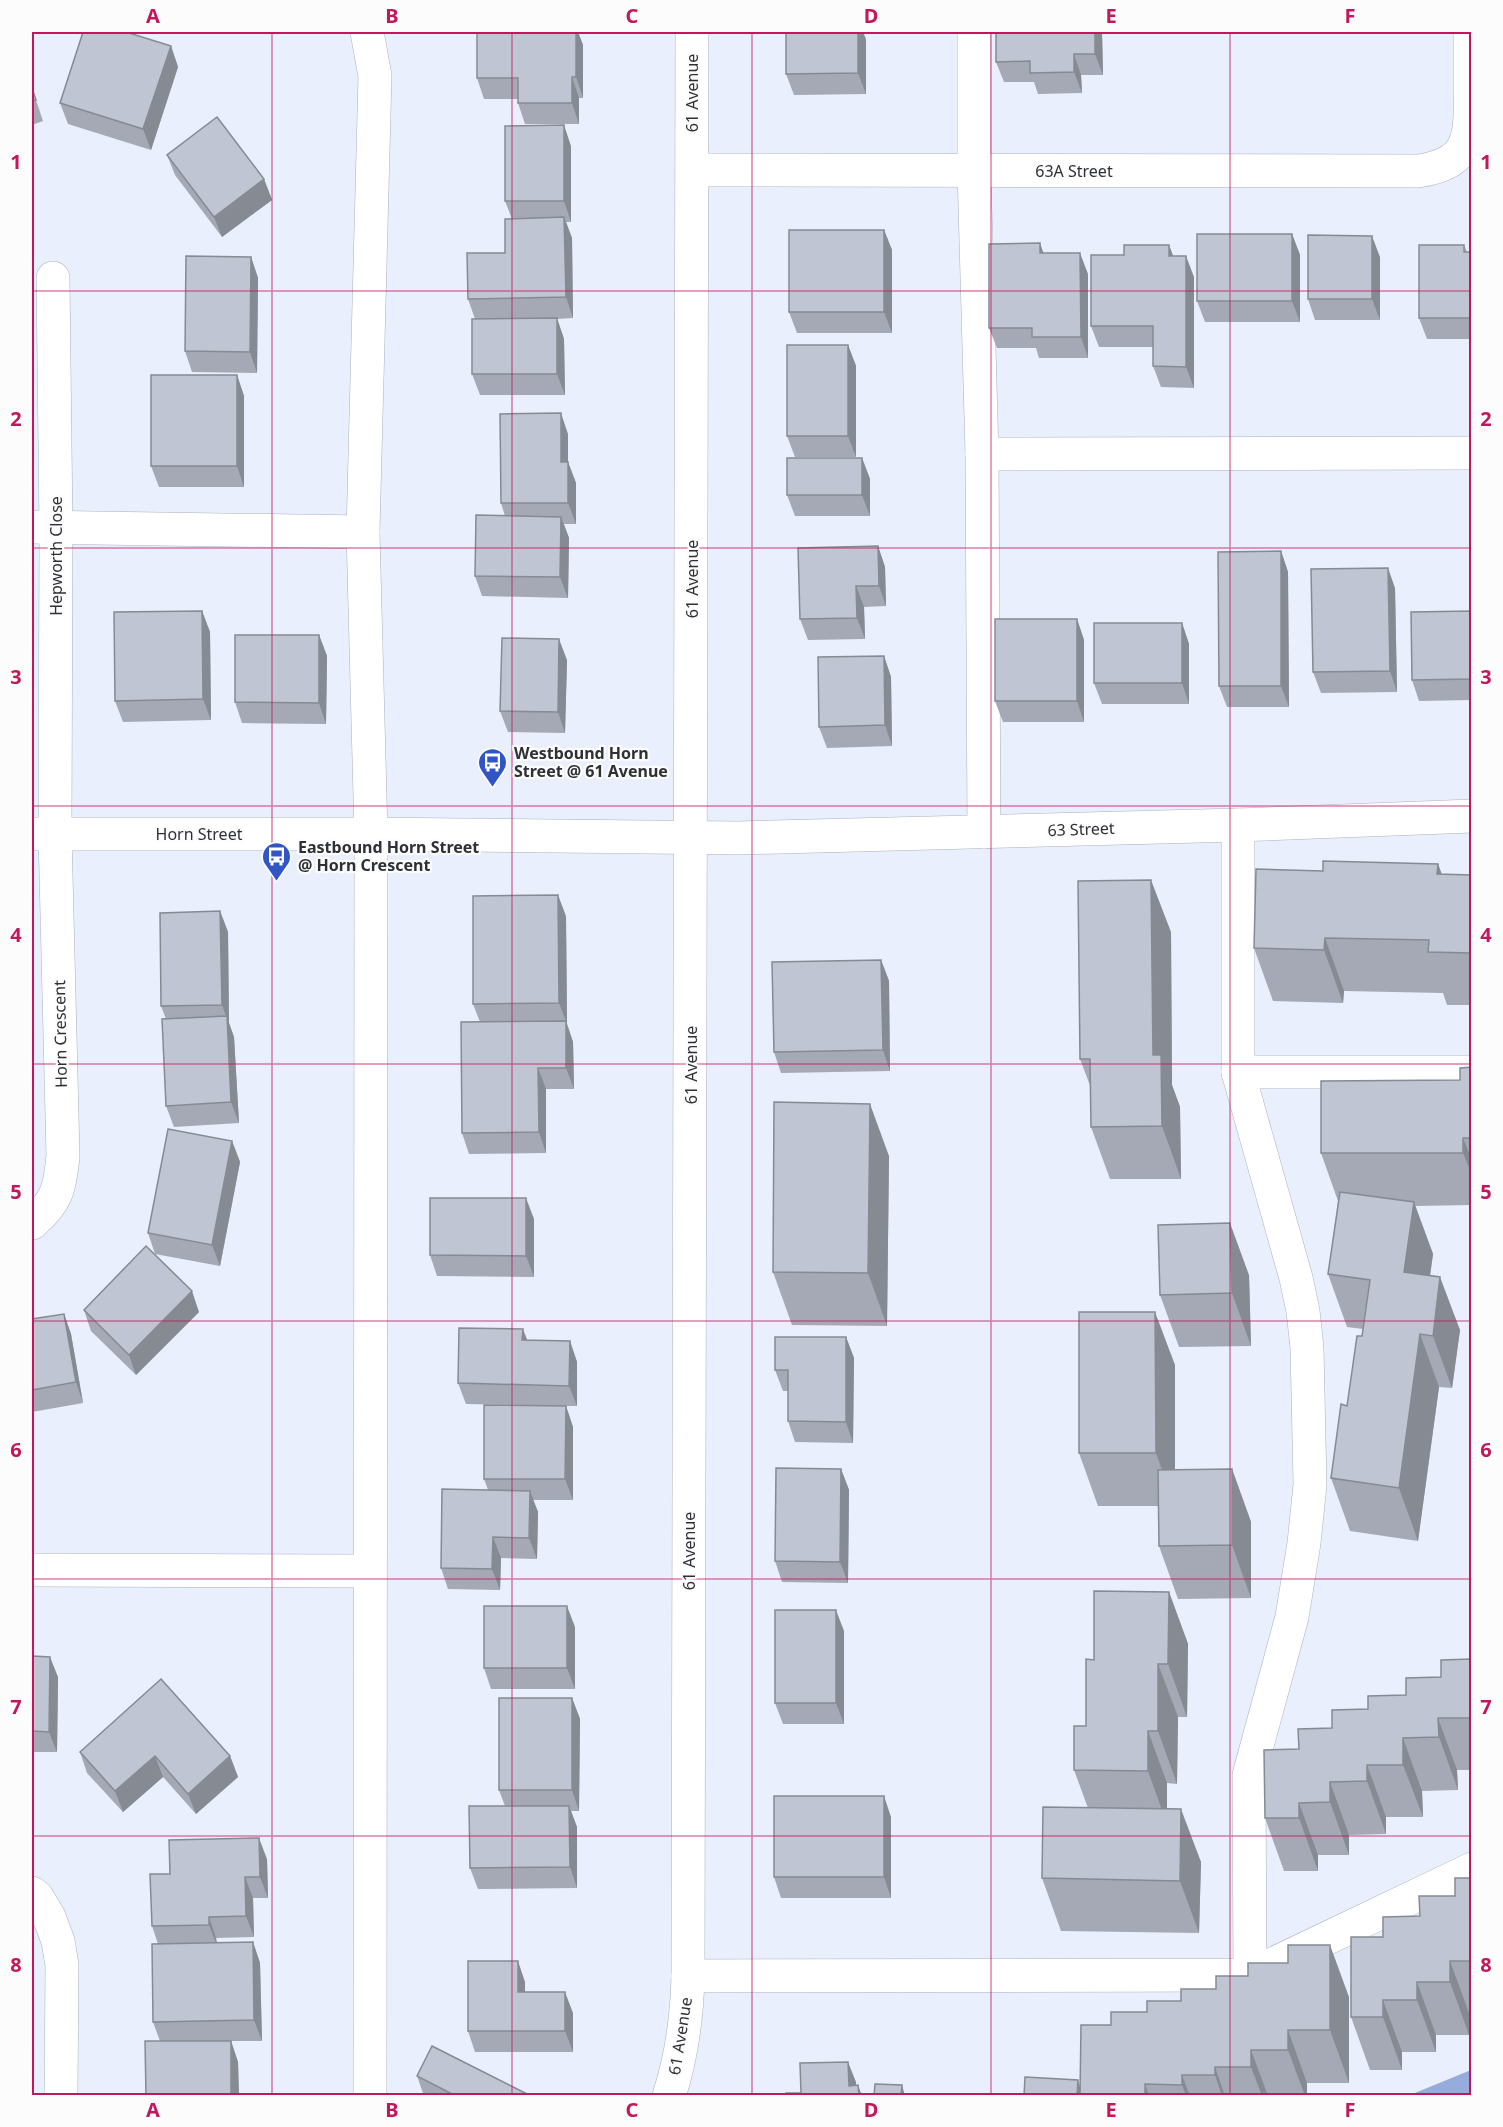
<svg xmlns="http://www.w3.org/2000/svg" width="1503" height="2127" font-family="'Noto Sans',sans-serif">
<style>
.forest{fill:#96acdd}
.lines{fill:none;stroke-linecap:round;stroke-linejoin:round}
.minor-casing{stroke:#aab0bc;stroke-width:34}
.minor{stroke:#fff;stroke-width:33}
.wall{fill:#a4a9b5}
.shaded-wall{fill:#868a93}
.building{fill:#bfc5d2;stroke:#868a93;stroke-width:1.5}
.grid{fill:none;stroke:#c2185b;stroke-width:1.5;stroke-opacity:0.55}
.labels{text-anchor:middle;stroke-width:4.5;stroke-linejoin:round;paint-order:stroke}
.street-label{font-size:16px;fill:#2e3035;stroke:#fcfcfc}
.poi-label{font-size:16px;font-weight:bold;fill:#2e3035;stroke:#fcfcfc;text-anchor:start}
.neatline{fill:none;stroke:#c2185b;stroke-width:2}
.grid-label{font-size:20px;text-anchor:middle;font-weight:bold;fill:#c2185b}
</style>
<rect width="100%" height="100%" fill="#e9effd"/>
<path class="forest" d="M1471 2070V2095H1410Z"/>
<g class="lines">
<defs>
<g id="minor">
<path d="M367 32 375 76 363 532 371 834 370 2096"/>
<path d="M974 32V170L982 454 984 832"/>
<path d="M693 170 1418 171C1470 164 1471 138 1470 92 1470 72 1470 52 1470 32"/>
<path d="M982 454 1472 453"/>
<path d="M32 527 363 532"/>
<path d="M1238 825V1072L1296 1278 1303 1311 1307 1348 1310 1485 1304 1543 1292 1617 1249 1775 1250 1975"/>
<path d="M32 834H371L738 838 1238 825 1472 816"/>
<path d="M1238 1072H1472"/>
<path d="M32 1223C57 1202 60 1188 63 1156L55 834 56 528 53 278"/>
<path d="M32 1570 370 1571"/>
<path d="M32 1893 37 1897 49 1917 58 1941 62 1965 61 2096"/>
<path d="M688 1976 1250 1975 1472 1869"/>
<path d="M669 2096C682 2056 687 2017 688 1976L692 32"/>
</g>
</defs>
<use href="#minor" class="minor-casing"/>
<use href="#minor" class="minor"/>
</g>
<g class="wall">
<path d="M477 32H578L583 45V98H579V124H525L518 103V99H484L477 78Z"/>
<path d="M1102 32 1103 75H1081L1082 93 1038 94 1034 82H1004L996 62Z"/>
<path d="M866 39V94L794 95 786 74Z"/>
<path d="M171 46 178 67 151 150 68 124 60 103Z"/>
<path d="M32 88 43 121 32 125Z"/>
<path d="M571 146V222H566L572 238 573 318 557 319 564 339 565 395H480L472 374 475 319 468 299 505 253 512 219 505 201Z"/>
<path d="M167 155 264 179 272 200 222 237 175 175Z"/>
<path d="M884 230 892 250V333H797L789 312Z"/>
<path d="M1292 234 1300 255V322H1205L1197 301Z"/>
<path d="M1040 243 1043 253 1088 274V358H1039L1036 348H997L989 328Z"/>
<path d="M1169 245 1173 256 1194 277V388L1161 387 1153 366V347H1099L1091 326 1124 255Z"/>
<path d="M1464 245 1467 252H1472V339H1427L1419 318Z"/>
<path d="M251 257 258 278 257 373 192 372 185 351Z"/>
<path d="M1380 257V320H1315L1308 299Z"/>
<path d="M848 345 856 366V457H795L787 436Z"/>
<path d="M237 375 244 396V487H159L151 466Z"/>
<path d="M568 434V462L576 483V524H564L569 538 568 598 482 596 475 576 505 516 501 503Z"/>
<path d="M862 458 870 479V516H795L787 495Z"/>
<path d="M878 546 885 567 886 606 864 607 865 639 808 640 800 619Z"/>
<path d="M1281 551 1288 572 1289 707H1227L1219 686Z"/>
<path d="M1395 588 1397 692 1321 693 1313 672Z"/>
<path d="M202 611 210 632 211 720 123 722 115 701Z"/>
<path d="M1472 611V700L1419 701 1412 680Z"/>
<path d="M1077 619 1084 640V722H1003L995 701Z"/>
<path d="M1182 623 1189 644V704H1102L1094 683Z"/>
<path d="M319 635 327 656 326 724 242 723 235 702Z"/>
<path d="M884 656 891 677 892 746 827 748 819 727Z"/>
<path d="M567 660 565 733 508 732 500 711Z"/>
<path d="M1438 864 1442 875H1472V1005H1447L1443 993 1344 991 1343 1003 1273 1001 1254 948 1323 871Z"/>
<path d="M220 911 228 932 229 1023 234 1037 239 1123 174 1127 166 1106V1019L161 1006Z"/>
<path d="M566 916 567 1024 573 1042 574 1089H546V1153L469 1154 462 1133 480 1022 473 1004Z"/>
<path d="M1171 932 1172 1085 1180 1107 1181 1179H1110L1091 1127V1088L1080 1059Z"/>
<path d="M881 960 889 981 890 1071 781 1073 774 1052Z"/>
<path d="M1472 1067V1205L1415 1206 1433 1254 1430 1276 1460 1330 1452 1388 1439 1387 1418 1541 1350 1531 1331 1478 1363 1329 1347 1327 1328 1274 1338 1201 1321 1153 1460 1080Z"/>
<path d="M232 1141 240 1162 220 1266 155 1254 148 1233Z"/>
<path d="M889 1156 887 1326 792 1325 773 1272Z"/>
<path d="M534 1219V1277L437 1276 430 1255Z"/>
<path d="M1249 1275 1251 1346 1179 1347 1160 1295Z"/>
<path d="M84 1310 199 1312 136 1375 91 1331Z"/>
<path d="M64 1314 71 1334 83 1403 32 1412V1319Z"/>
<path d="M846 1337 854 1358 853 1443 795 1442 788 1421V1391H783L775 1370Z"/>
<path d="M527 1340 570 1341 577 1362V1406H566L573 1427V1500H533L538 1512 537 1559 501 1558 500 1590 448 1589 441 1568 488 1490 484 1479 520 1405 466 1404 458 1383Z"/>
<path d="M1175 1365V1470L1232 1469 1251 1522V1598L1178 1599 1159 1546V1506H1098L1079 1453Z"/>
<path d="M841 1469 849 1490 848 1583 782 1582 775 1561Z"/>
<path d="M1169 1592 1188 1644 1187 1717H1178L1177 1784 1167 1783V1809L1201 1862 1199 1933 1061 1931 1042 1878 1088 1808 1074 1770 1086 1726 1094 1660Z"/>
<path d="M575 1627V1689H491L484 1668Z"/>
<path d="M844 1631V1724H783L775 1703Z"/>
<path d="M32 1656 58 1677 57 1752H32Z"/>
<path d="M1472 1659V1770H1457L1458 1790 1422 1791 1423 1817H1386V1834L1349 1835V1855H1318V1871H1284L1265 1818 1299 1749 1332 1728 1368 1709 1406 1695 1441 1677Z"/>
<path d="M572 1698 580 1719 579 1811H571L577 1827V1888L478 1889 470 1868 505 1806 499 1790Z"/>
<path d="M80 1752 230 1756 238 1777 196 1814 163 1777 123 1812 87 1773Z"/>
<path d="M891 1817V1898H781L774 1877Z"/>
<path d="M267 1859 268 1898H253L254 1937 216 1938 217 1943 253 1942 260 1963 262 2041H231L238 2062 239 2096H146L160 2041 153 2022 158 1944 152 1926 170 1874Z"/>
<path d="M1472 1878V2013H1469V2035H1436V2052H1402V2070H1370L1351 2017 1383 1937 1455 1896Z"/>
<path d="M525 1982V1992L573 2013V2052H475L468 2031Z"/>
<path d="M1349 1997V2083H1307V2096H1024L1078 2080 1080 2088 1111 2025 1181 2001Z"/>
<path d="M417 2076 531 2096H424Z"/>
</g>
<g class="shaded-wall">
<path d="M576 32H578L583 45V98L576 77Z"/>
<path d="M858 32H863L866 39V94L858 73Z"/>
<path d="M1095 32H1102L1103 75 1095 54Z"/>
<path d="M171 46 178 67 151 150 143 129Z"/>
<path d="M1074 54 1081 75 1082 93 1074 72Z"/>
<path d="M572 77 579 98V124L572 103Z"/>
<path d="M564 125 571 146V222L564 201Z"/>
<path d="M264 179 272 200 222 237 214 217Z"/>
<path d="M564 217 572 238 573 318 566 297Z"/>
<path d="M884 230 892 250V333L884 312Z"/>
<path d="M1292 234 1300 255V322L1292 301Z"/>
<path d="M1372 236 1380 257V320L1372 299Z"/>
<path d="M1040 243 1047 264 1040 253Z"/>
<path d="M1169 245 1177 266 1169 256Z"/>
<path d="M1080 253 1088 274V358L1081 337Z"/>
<path d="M1186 256 1194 277V388L1186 367Z"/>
<path d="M251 257 258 278 257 373 250 352Z"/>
<path d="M557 318 564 339 565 395 557 374Z"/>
<path d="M848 345 856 366V457L848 436Z"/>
<path d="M237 375 244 396V487L237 466Z"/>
<path d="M561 413 568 434V462L576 483V524L568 503 561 462Z"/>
<path d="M862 458 870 479V516L862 495Z"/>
<path d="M561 517 569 538 568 598 560 577Z"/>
<path d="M878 546 885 567 886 606 879 586Z"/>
<path d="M1281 551 1288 572 1289 707 1281 686Z"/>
<path d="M1388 568 1395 588 1397 692 1390 671Z"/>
<path d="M856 586 864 607 865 639 857 618Z"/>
<path d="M202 611 210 632 211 720 203 699Z"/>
<path d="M1077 619 1084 640V722L1077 701Z"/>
<path d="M1182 623 1189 644V704L1182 683Z"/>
<path d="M319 635 327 656 326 724 319 703Z"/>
<path d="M559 639 567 660 565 733 558 712Z"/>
<path d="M884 656 891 677 892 746 885 725Z"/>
<path d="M1438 864 1457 916 1437 874Z"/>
<path d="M1151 880 1171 932 1172 1085 1180 1107 1181 1179 1162 1126 1153 1055Z"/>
<path d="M558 895 566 916 567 1024 573 1042 574 1089 566 1068V1021L559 1003Z"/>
<path d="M220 911 228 932 229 1023 234 1037 239 1123 231 1102 227 1019 222 1005Z"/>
<path d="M1325 938 1344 991 1343 1003 1324 950Z"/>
<path d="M881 960 889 981 890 1071 883 1050Z"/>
<path d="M538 1068 546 1089V1153L539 1132Z"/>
<path d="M870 1104 889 1156 887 1326 868 1273Z"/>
<path d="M1463 1138 1472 1160V1175L1463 1153Z"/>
<path d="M232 1141 240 1162 220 1266 212 1245Z"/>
<path d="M526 1198 534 1219V1277L526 1256Z"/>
<path d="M1414 1202 1433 1254 1423 1325 1404 1272Z"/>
<path d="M1230 1223 1249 1275 1251 1346 1232 1293Z"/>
<path d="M1440 1277 1460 1330 1452 1388 1433 1336Z"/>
<path d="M192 1291 199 1312 136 1375 129 1355Z"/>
<path d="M1155 1312 1175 1365V1506L1156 1453Z"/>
<path d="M64 1314 71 1334 83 1403 76 1382Z"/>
<path d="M523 1329 531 1350 522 1340Z"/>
<path d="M1420 1334 1439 1387 1418 1541 1399 1488Z"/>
<path d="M846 1337 854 1358 853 1443 846 1422Z"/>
<path d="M570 1341 577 1362V1406L569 1386Z"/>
<path d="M566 1406 573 1427V1500L565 1479Z"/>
<path d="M841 1469 849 1490 848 1583 840 1562Z"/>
<path d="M1232 1469 1251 1522V1598L1232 1545Z"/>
<path d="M530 1491 538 1512 537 1559 529 1538Z"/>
<path d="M493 1537 501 1558 500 1590 492 1569Z"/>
<path d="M1169 1592 1188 1644 1187 1717 1168 1664Z"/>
<path d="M567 1606 575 1627V1689L567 1668Z"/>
<path d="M836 1610 844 1631V1724L836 1703Z"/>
<path d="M50 1657 58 1677 57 1752 49 1732Z"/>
<path d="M1158 1664 1178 1717 1177 1784 1158 1731Z"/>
<path d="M572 1698 580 1719 579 1811 572 1790Z"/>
<path d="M1438 1718 1457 1770 1458 1790 1439 1737Z"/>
<path d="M1148 1731 1167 1783V1824L1148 1771Z"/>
<path d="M1403 1738 1422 1791 1423 1817 1403 1765Z"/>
<path d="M155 1756 163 1777 123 1812 115 1791Z"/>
<path d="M230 1756 238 1777 196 1814 188 1794Z"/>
<path d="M1367 1765 1386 1817V1834L1367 1781Z"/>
<path d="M1330 1782 1349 1835V1855L1330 1802Z"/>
<path d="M884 1796 891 1817V1898L884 1877Z"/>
<path d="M1299 1803 1318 1855V1871L1299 1818Z"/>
<path d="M569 1806 577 1827V1888L570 1867Z"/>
<path d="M1181 1809 1201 1862 1199 1933 1180 1881Z"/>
<path d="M259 1838 267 1859 268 1898 260 1877Z"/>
<path d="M245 1877 253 1898 254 1937 246 1916Z"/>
<path d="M209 1917 216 1938 217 1946 209 1925Z"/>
<path d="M253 1942 260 1963 262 2041 254 2020Z"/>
<path d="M1330 1945 1349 1997V2083L1330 2030Z"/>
<path d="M518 1961 525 1982V2013L518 1992Z"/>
<path d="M1450 1961 1469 2013V2035L1450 1982Z"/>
<path d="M1417 1982 1436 2035V2052L1417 2000Z"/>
<path d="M565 1992 573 2013V2052L565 2031Z"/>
<path d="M1383 2000 1402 2052V2070L1383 2017Z"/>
<path d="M1288 2030 1307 2083V2096H1305L1288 2050Z"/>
<path d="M231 2041 238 2062 239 2096H231Z"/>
<path d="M1251 2050 1268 2096H1262L1251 2067Z"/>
<path d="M848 2062 856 2082V2096L849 2086Z"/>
<path d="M1215 2067 1225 2096H1222L1215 2075Z"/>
<path d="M1182 2075 1190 2096H1186L1182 2085Z"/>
<path d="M1078 2080 1083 2096H1077Z"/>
<path d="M1145 2084 1149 2096H1145Z"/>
<path d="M858 2085 862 2096H859Z"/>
<path d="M902 2085 905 2096H901Z"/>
</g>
<g class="building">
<path d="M83 32H126L171 46 143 129 60 103Z"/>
<path d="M477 32H576V77H572V103H518V78H477Z"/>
<path d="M786 32H858V73L786 74Z"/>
<path d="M996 32H1095V54H1074V72L1030 73V61L996 62Z"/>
<path d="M32 88 36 100 32 101Z"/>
<path d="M217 117 264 179 214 217 167 155Z"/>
<path d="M564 125V201H505V126Z"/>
<path d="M564 217 566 297 468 299 467 253H505V219Z"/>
<rect x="789" y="230" width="95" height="82"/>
<rect x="1197" y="234" width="95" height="67"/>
<path d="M1308 235 1372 236V299H1308Z"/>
<path d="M1040 243V253H1080L1081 337H1032V328H989V244Z"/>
<path d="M1124 245H1169V256H1186V367L1153 366V326H1091V255H1124Z"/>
<path d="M1419 245H1464V252H1472V318H1419Z"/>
<path d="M186 256 251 257 250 352 185 351Z"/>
<path d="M557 318V374H472V319Z"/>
<rect x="787" y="345" width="61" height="91"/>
<rect x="151" y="375" width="86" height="91"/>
<path d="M561 413V462H568V503H501L500 414Z"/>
<rect x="787" y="458" width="75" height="37"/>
<path d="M476 515 561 517 560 577 475 576Z"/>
<path d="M878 546 879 586H856L857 618 800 619 798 548Z"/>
<path d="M1281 551V686H1219L1218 552Z"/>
<path d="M1388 568 1390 671 1313 672 1311 569Z"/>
<path d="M202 611 203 699 115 701 114 612Z"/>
<path d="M1472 611V679L1412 680 1411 612Z"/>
<rect x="995" y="619" width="82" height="82"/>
<rect x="1094" y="623" width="88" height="60"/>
<path d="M235 635H319V703L235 702Z"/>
<path d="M502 638 559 639 558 712 500 711Z"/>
<path d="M884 656 885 725 819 727 818 657Z"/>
<path d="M1323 861 1438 864 1437 874 1472 875V953L1428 952 1429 940 1325 938 1324 950 1254 948 1256 869 1323 871Z"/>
<path d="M1151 880 1153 1055H1161L1162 1126 1091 1127 1090 1059H1080L1078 881Z"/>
<path d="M558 895 559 1003 473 1004V896Z"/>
<path d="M220 911 222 1005 161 1006 160 913Z"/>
<path d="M881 960 883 1050 774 1052 772 962Z"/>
<path d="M227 1016 231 1102 166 1106 162 1019Z"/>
<path d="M566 1021V1068H538L539 1132 462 1133 461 1022Z"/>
<path d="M1472 1067V1138H1463V1153H1321V1081L1460 1080V1068Z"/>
<path d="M774 1102 870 1104 868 1273 773 1272Z"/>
<path d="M168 1129 232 1141 212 1245 148 1233Z"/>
<path d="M1340 1192 1414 1202 1404 1272 1440 1277 1433 1336 1420 1334 1399 1488 1331 1478 1341 1404 1347 1406 1357 1336H1362L1370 1280 1328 1274Z"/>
<path d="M430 1198H526V1256L430 1255Z"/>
<path d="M1230 1223 1232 1293 1160 1295 1158 1225Z"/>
<path d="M146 1246 192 1291 129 1355 84 1310Z"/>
<path d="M1079 1312H1155L1156 1453H1079Z"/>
<path d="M64 1314 76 1382 32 1390V1319Z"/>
<path d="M459 1328 523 1329 522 1340 570 1341 569 1386 458 1383Z"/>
<path d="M775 1337H846V1422L788 1421V1370H775Z"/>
<path d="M484 1405 566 1406 565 1479H484Z"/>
<path d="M776 1468 841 1469 840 1562 775 1561Z"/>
<path d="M1232 1469V1545L1159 1546 1158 1470Z"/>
<path d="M442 1489 530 1491 529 1538 493 1537 492 1569 441 1568Z"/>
<path d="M1094 1591 1169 1592 1168 1664H1158V1731H1148V1771L1074 1770V1726H1086V1659L1094 1660Z"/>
<rect x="484" y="1606" width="83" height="62"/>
<rect x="775" y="1610" width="61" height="93"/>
<path d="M32 1656 50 1657 49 1732 32 1731Z"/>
<path d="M1472 1659V1718H1438L1439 1737 1403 1738V1765H1367V1781L1330 1782V1802L1299 1803V1818H1265L1264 1750 1299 1749 1298 1729 1332 1728V1710L1368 1709V1696L1406 1695V1678L1441 1677V1660Z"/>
<path d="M161 1679 230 1756 188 1794 155 1756 115 1791 80 1752Z"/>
<rect x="499" y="1698" width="73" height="92"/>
<rect x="774" y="1796" width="110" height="81"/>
<path d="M469 1806H569L570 1867 470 1868Z"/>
<path d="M1043 1807 1181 1809 1180 1881 1042 1878Z"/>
<path d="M259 1838 260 1877H245L246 1916 209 1917V1925L152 1926 150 1874H170L169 1840Z"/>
<path d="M1455 1878H1472V1961H1450V1982H1417V2000H1383V2017H1351V1937H1383V1917L1420 1916 1419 1896H1455Z"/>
<path d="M253 1942 254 2020 153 2022 152 1944Z"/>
<path d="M1288 1945H1330V2030H1288V2050H1251V2067H1215V2075H1182V2085L1145 2084V2095L1110 2094V2096H1080L1081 2025H1111V2012H1147V2001H1181V1989H1216V1976H1248V1963H1288Z"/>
<path d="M468 1961H518V1992H565V2031H468Z"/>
<path d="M145 2041H231V2096H146Z"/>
<path d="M432 2046 531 2096H453L454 2095 417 2076Z"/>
<path d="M848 2062 849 2086 858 2085 859 2096H786V2093H801L800 2063Z"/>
<path d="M1025 2077 1078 2080 1077 2096H1024Z"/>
<path d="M875 2084 902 2085 901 2096H874Z"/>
</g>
<path class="grid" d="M272 32V2096M512 32V2096M752 32V2096M991 32V2096M1230 32V2096M32 291H1472M32 548H1472M32 806H1472M32 1064H1472M32 1321H1472M32 1579H1472M32 1836H1472"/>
<defs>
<symbol id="bus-pin" viewBox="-11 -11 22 30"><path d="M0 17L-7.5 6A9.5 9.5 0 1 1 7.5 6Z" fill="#3155c5" stroke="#fcfcfc"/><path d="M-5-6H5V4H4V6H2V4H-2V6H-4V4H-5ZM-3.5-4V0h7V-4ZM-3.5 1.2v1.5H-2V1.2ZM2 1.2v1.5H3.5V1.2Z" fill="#fff"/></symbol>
</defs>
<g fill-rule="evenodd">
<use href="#bus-pin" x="476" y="746" width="33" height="45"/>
<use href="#bus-pin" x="260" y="840" width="33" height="45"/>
</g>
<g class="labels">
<g class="street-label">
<text transform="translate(692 93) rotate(-90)" y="6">61 Avenue</text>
<text x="1074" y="177">63A Street</text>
<text transform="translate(56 556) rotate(-90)" y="6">Hepworth Close</text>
<text transform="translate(692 579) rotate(-90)" y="6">61 Avenue</text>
<text transform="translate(1081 829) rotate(-2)" y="6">63 Street</text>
<text x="199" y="840">Horn Street</text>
<text transform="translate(60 1034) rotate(-91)" y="6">Horn Crescent</text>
<text transform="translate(691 1065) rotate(-90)" y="6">61 Avenue</text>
<text transform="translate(689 1551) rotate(-90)" y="6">61 Avenue</text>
<text transform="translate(680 2036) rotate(-81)" y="6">61 Avenue</text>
</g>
<g class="poi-label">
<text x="514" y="759">Westbound Horn<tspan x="514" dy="18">Street @ 61 Avenue</tspan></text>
<text x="298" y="853">Eastbound Horn Street<tspan x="298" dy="18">@ Horn Crescent</tspan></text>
</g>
</g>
<rect width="1503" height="2127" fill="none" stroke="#fcfcfc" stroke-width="66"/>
<rect x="33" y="33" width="1437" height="2061" class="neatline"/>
<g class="grid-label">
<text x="153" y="23">A</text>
<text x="392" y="23">B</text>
<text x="632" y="23">C</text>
<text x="871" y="23">D</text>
<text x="1111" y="23">E</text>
<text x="1350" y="23">F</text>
<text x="16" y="169">1</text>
<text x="1486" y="169">1</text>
<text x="16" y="426">2</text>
<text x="1486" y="426">2</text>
<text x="16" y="684">3</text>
<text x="1486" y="684">3</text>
<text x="16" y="942">4</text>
<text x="1486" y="942">4</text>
<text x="16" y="1199">5</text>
<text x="1486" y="1199">5</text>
<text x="16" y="1457">6</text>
<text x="1486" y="1457">6</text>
<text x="16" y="1714">7</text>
<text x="1486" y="1714">7</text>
<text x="16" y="1972">8</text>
<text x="1486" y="1972">8</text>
<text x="153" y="2117">A</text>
<text x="392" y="2117">B</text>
<text x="632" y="2117">C</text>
<text x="871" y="2117">D</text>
<text x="1111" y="2117">E</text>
<text x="1350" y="2117">F</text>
</g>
</svg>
